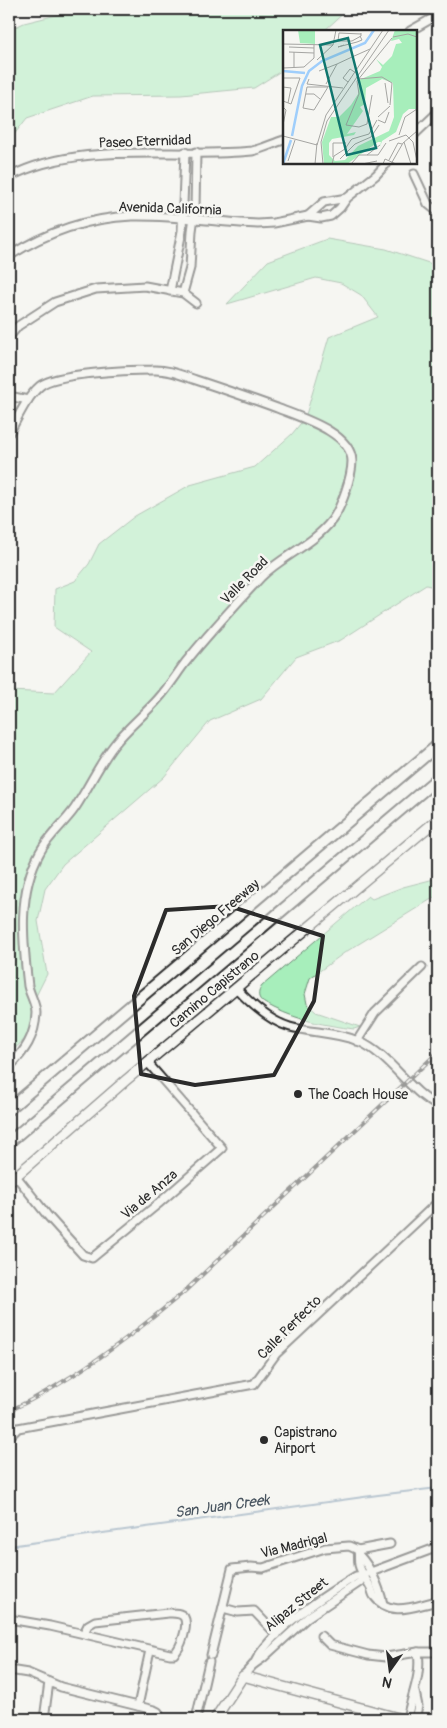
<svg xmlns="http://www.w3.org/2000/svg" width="447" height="1728" font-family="Pangolin,sans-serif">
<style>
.green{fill:#a7eebb;stroke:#698c73}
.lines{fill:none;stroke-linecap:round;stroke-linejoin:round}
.stream{stroke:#718da8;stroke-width:2}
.minor-casing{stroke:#2b2b2b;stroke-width:11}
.major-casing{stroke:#2b2b2b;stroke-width:12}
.highway-casing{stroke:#2b2b2b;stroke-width:14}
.minor{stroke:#f6f6f2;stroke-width:7}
.major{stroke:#f6f6f2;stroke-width:9}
.highway{stroke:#f6f6f2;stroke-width:10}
.rail-casing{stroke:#2b2b2b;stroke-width:4}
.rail{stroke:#f6f6f2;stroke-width:2;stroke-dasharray:5.5;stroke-linecap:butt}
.marked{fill:none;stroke:#2b2b2b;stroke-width:4;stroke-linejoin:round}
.poi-dot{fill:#2b2b2b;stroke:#f6f6f2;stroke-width:2}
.labels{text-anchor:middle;stroke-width:5;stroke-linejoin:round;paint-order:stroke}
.street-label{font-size:14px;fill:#2b2b2b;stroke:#f6f6f2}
.poi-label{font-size:14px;fill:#2b2b2b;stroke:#f6f6f2;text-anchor:start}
.water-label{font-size:15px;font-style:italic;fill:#48545f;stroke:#f6f6f2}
.inset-river{fill:none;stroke:#9fcefb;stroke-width:2.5}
.inset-road{fill:none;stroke:#a5a5a2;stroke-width:1}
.view{fill:#0f766e;fill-opacity:0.15;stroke:#0f766e;stroke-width:2.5}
.inset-edge{fill:none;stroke:#2b2b2b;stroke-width:2.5}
</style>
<rect width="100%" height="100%" fill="#f6f6f2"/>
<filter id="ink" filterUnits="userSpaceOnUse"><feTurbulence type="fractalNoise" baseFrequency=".02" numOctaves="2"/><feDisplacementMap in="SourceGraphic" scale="10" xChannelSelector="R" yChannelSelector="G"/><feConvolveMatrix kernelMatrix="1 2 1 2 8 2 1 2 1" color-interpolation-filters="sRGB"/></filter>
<g filter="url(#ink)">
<g class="green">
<path d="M81 9H348L324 31H284V69L254 88 181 95 93 96 27 118 9 141V30L24 23Z"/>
<path d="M327 239 386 249 438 266V588L426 585 341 640 296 657 261 699 210 721 164 777 63 864 45 889 38 921 47 974 35 998 28 1036 9 1054V691L54 693 91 652 54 627 55 589 75 581 89 564 99 544 135 516 190 485 255 467 292 434 305 418 329 337 378 317 361 295 341 283 316 278 227 304 268 261Z"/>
<path d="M438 878V895L344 953 310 978 305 994 307 1004 316 1012 360 1027 354 1029C325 1025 300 1021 274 1008 269 1005 261 1003 259 997 258 992 260 989 262 986L368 896 372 899 403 887Z"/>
</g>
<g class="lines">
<path class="stream" d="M9 1546 378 1495 438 1488"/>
<defs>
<g id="minor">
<path d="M410 31 438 15"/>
<path d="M416 133 438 112"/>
<path d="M414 174 428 204 438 212"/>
<path d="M9 177C80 140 174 159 252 151 262 149 274 143 284 140"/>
<path d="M347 198 324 202 308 216 321 218 331 216 340 208 347 198 376 175 388 162"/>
<path d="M9 256C45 233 88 218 132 216 173 215 216 222 258 224L274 223 308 216"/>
<path d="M170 291 182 231 185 152"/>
<path d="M183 293 190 268 192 231 195 210 196 152"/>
<path d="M9 337 18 326 55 302 96 289 145 286 183 293 196 303"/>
<path d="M9 396 28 400"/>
<path d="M9 433C18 418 26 398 40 386 55 373 130 370 152 370 168 369 181 375 196 380 223 389 250 398 277 408 299 417 351 432 352 461 352 477 341 508 332 520 313 545 282 556 261 577 235 605 209 633 185 663 176 675 168 688 158 699 144 715 127 728 114 745 99 764 89 787 75 808 65 823 49 835 40 852 17 893 23 942 28 986 30 995 36 1004 36 1013 35 1037 25 1051 9 1067"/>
<path d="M237 989C251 1004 269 1021 290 1027 312 1033 336 1032 358 1041 391 1055 407 1090 438 1106"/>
<path d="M357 1041 375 1013 422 967"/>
<path d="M16 1176 47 1215 83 1255 92 1258 158 1204 222 1148 148 1063"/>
<path d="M12 1434 18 1428 254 1384 276 1354 438 1202"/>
<path d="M358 1550C359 1555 358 1560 359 1565 361 1573 366 1579 370 1586 372 1589 372 1593 374 1596 391 1619 416 1605 438 1601"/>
<path d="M359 1555C371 1568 379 1587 383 1604"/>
<path d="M223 1608 238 1612 254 1611 277 1635"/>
<path d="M9 1619 50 1626 170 1654H174C181 1648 189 1625 184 1617 180 1612 173 1613 168 1613L95 1621 88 1625 84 1633"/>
<path d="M321 1636 330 1645 368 1655 386 1657 418 1652H438"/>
<path d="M211 1655 232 1569 251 1567 263 1568 325 1548 349 1546 358 1550 390 1544"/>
<path d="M254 1664C270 1630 324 1596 356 1576L363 1575 438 1547"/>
<path d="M9 1670 28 1673 61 1687 154 1710 158 1712 161 1719"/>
<path d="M243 1676 253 1665 263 1658 308 1617 360 1582 363 1575"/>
<path d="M415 1692 418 1706 415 1719"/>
<path d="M138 1706 150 1650"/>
<path d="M44 1719 49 1682"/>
<path d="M196 1719 209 1662"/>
<path d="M407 1719C411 1696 422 1676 418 1652"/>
</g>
<g id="major">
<path d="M9 1182 125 1081 438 819"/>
<path d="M215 1719 243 1676 402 1719"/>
</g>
<g id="highway">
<path d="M9 1109 438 745"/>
<path d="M9 1142 438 778"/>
</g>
</defs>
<use href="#minor" class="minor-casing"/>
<use href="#major" class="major-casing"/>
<use href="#highway" class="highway-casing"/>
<use href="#minor" class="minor"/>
<use href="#major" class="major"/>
<use href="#highway" class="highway"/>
<defs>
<path id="rail" d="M9 1411C73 1381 130 1337 184 1292L438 1052"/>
</defs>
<use href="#rail" class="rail-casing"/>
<use href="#rail" class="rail"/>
</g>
</g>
<path d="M0 0H447V1728H0ZM229 906 323 936 314 1001 274 1075 195 1085 141 1074 134 996 166 910Z" fill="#f6f6f2" fill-opacity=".55" fill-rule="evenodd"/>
<path class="marked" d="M229 906 323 936 314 1001 274 1075 195 1085 141 1074 134 996 166 910Z"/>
<g class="poi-dot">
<circle cx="298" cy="1094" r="5"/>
<circle cx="264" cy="1440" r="5"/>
</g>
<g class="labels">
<g class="street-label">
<text transform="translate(145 141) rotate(-2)" y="5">Paseo Eternidad</text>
<text transform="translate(170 208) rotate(2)" y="5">Avenida California</text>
<text transform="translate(244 580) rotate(-45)" y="5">Valle Road</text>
<text transform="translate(215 917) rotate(-40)" y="5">San Diego Freeway</text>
<text transform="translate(214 989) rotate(-40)" y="5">Camino Capistrano</text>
<text transform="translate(149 1194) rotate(-40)" y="5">Via de Anza</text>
<text transform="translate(289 1327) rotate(-45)" y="5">Calle Perfecto</text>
<text transform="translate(294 1545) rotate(-14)" y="5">Via Madrigal</text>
<text transform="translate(296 1604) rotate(-39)" y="5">Alipaz Street</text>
</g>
<g class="poi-label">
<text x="308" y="1099">The Coach House</text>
<text x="274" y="1437">Capistrano<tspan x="274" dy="16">Airport</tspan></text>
</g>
<g class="water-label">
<text transform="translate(222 1506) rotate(-8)" y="5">San Juan Creek</text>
</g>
</g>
<g transform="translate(283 30)">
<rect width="134" height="134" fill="#f6f6f2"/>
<path d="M15 0H32V14L17 13ZM112 0H134V79H126L120 84 113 102 99 111 97 117 98 112H95L64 134H41L39 112 48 87H56L68 75 75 64 76 50 97 41 99 37 93 29 100 35 109 26 113 14 119 13 116 9 108 11ZM99 49 110 53 111 87 106 101 75 116 62 130 52 131 46 125V113L49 109 71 105 73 102 64 104 80 81 77 77 82 74 83 58Z" fill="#a7eebb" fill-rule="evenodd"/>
<path class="inset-river" d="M0 41 22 43M9 106 19 56 26 41 39 31 82 13 91 0M0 134 8 110"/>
<path class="inset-road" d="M78 4 56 3 55 11H69L78 6V3M110 7 125 4 134 7M0 14 50 15 53 0M61 15 55 17 74 12 79 10 77 6M6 17 31 18M6 22 31 23M11 22V38M69 27 87 19M34 30 50 15M0 38 21 37 31 28V14M36 41 54 34M0 48H17L8 74 0 71M26 49 24 54 60 58M75 49 99 47 109 53 107 75M65 52 60 48 67 39 73 43M102 53 105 73M43 54 54 34 69 27M0 57 8 58 5 73M24 57H45L31 80 20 78ZM23 64H31L37 69M89 65 84 94 76 97 63 95 76 64 74 51 109 8M0 77 3 80 0 95M95 87 107 76M95 90 102 93 106 82M116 105 122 87 134 79M0 106 34 115M69 109 86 104 94 90M106 111 123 105 130 112 134 131M121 112 128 134M34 115 43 85 100 0M84 125 97 115M50 127V113H63M57 129 72 114 88 107 96 95M106 130 115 113 119 114M5 131 12 110M32 134 34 113M40 134 38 112 44 91 106 0M49 134 51 126 62 119 68 110 69 109 67 111M68 134 76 125H95L103 113M79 134 94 131M100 134 102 129 113 134M108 134 120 113 134 101"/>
<path class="view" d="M65 8 93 118 64 125 37 15Z"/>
<rect width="134" height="134" class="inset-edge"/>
</g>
<rect width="447" height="1728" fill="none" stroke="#f6f6f2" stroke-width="30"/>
<rect x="15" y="15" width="417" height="1698" fill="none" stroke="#2b2b2b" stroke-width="2" filter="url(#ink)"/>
<g transform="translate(390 1670) rotate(194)" stroke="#f6f6f2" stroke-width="4" paint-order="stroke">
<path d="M0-4L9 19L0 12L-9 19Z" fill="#2b2b2b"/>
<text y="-8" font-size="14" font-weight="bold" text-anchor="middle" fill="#2b2b2b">N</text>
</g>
</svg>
